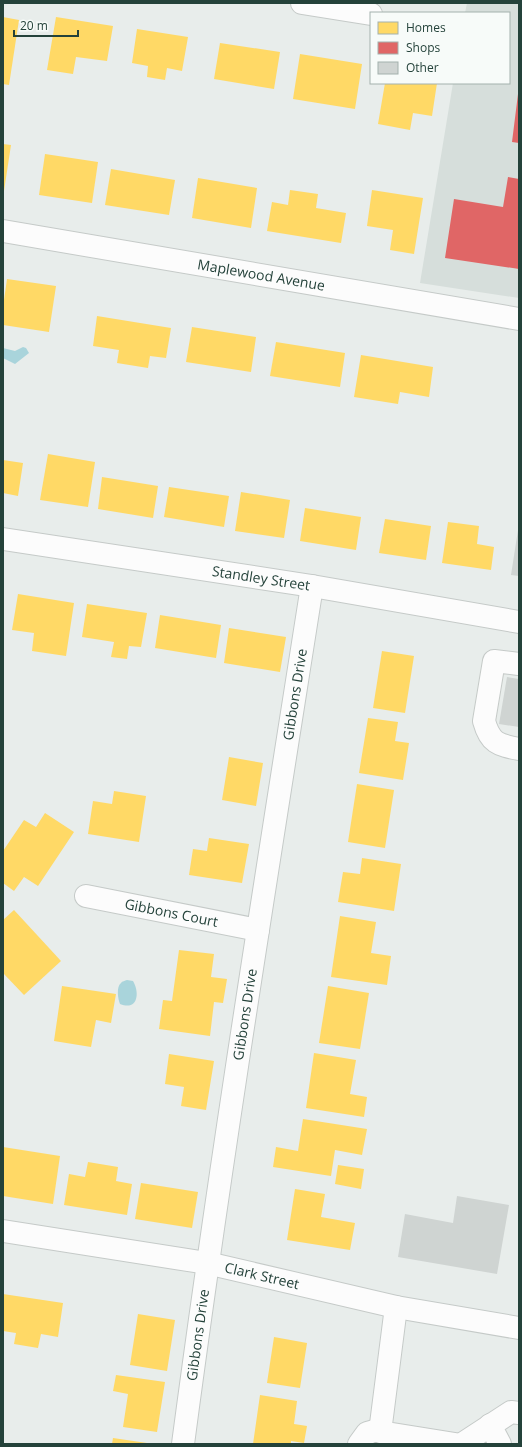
<svg xmlns="http://www.w3.org/2000/svg" width="522" height="1447" font-family="'Open Sans',sans-serif">
<style>
.built{fill:#d6dedb}
.water{fill:#a9d4db}
.homes{fill:#ffd966}
.shops{fill:#e06666}
.building{fill:#cfd4d2}
.lines{fill:none;stroke-linecap:round;stroke-linejoin:round}
.minor-casing{stroke:#c5cac8;stroke-width:24}
.minor{stroke:#fcfcfc;stroke-width:22}
.labels{text-anchor:middle;stroke-width:4;stroke-linejoin:round;paint-order:stroke}
.street-label{font-size:14px;fill:#24423a;stroke:#f7fbf9}
</style>
<rect width="100%" height="100%" fill="#e8edeb"/>
<path class="built" d="M467 3H519V298L420 283 453 83H509V13H465Z"/>
<g class="water">
<path d="M23 347 26 348 29 353 15 364 3 358V348L15 351Z"/>
<path d="M127 980 133 981C140 993 138 1011 120 1004 118 999 116 987 121 983 122 981 125 981 127 980Z"/>
</g>
<g class="homes">
<path d="M3 17 19 20 9 85 3 84Z"/>
<path d="M56 17 113 26 107 61 76 57 73 74 47 70Z"/>
<path d="M137 29 188 37 182 71 167 68 165 80 147 77 148 66 132 63Z"/>
<path d="M220 43 280 52 274 89 214 79Z"/>
<path d="M300 54 362 64 355 109 293 99Z"/>
<path d="M385 83H437L432 116 413 113 410 130 378 124Z"/>
<path d="M3 144 11 145 4 191H3Z"/>
<path d="M45 154 98 162 92 203 39 195Z"/>
<path d="M111 169 175 180 169 215 105 205Z"/>
<path d="M198 178 257 188 251 228 192 218Z"/>
<path d="M290 190 318 194 316 208 346 213 341 243 267 231 272 202 288 205Z"/>
<path d="M372 190 423 198 414 254 390 250 393 230 367 226Z"/>
<path d="M7 279 56 286 49 332 3 325V307Z"/>
<path d="M97 316 171 328 166 358 150 356 148 368 117 363 119 350 93 346Z"/>
<path d="M192 327 256 337 251 372 186 362Z"/>
<path d="M276 342 345 353 340 387 270 376Z"/>
<path d="M361 355 433 367 429 397 400 392 398 404 354 397Z"/>
<path d="M48 454 95 462 88 507 40 500Z"/>
<path d="M3 460 23 463 18 496 3 493Z"/>
<path d="M102 477 158 486 153 518 98 509Z"/>
<path d="M169 487 229 496 224 527 164 517Z"/>
<path d="M241 492 290 500 284 538 235 531Z"/>
<path d="M305 508 361 517 356 550 300 541Z"/>
<path d="M385 519 431 526 426 560 379 553Z"/>
<path d="M448 522 479 526 477 544 494 547 491 570 442 563Z"/>
<path d="M18 594 74 603 66 656 32 651 34 633 12 630Z"/>
<path d="M87 604 147 613 141 647 129 646 127 659 111 657 114 642 82 637Z"/>
<path d="M160 615 221 625 216 658 155 648Z"/>
<path d="M229 628 286 637 280 672 224 663Z"/>
<path d="M382 651 414 656 405 713 373 708Z"/>
<path d="M368 718 398 722 395 741 409 743 403 780 359 773Z"/>
<path d="M229 757 263 763 256 806 222 800Z"/>
<path d="M357 784 394 790 385 848 348 842Z"/>
<path d="M114 791 146 796 139 842 88 834 93 801 112 804Z"/>
<path d="M45 813 74 832 38 886 24 877 14 891 3 883V851L24 820 36 827Z"/>
<path d="M209 838 249 844 242 883 189 875 193 849 207 851Z"/>
<path d="M362 858 401 864 394 911 338 902 343 872 360 874Z"/>
<path d="M14 910 61 961 24 995 3 973V920Z"/>
<path d="M340 916 376 922 371 953 391 956 387 985 331 977Z"/>
<path d="M179 950 214 954 211 977 227 979 223 1003 214 1002 210 1036 159 1029 163 1000 172 1001Z"/>
<path d="M62 986 116 994 111 1023 96 1020 91 1047 54 1041Z"/>
<path d="M328 986 369 993 360 1049 319 1043Z"/>
<path d="M314 1053 356 1060 350 1094 367 1097 364 1117 306 1108Z"/>
<path d="M169 1054 214 1061 206 1110 181 1106 184 1087 165 1084Z"/>
<path d="M303 1119 367 1129 362 1155 335 1150 331 1176 273 1167 276 1147 298 1151Z"/>
<path d="M3 1147 60 1156 53 1204 3 1196Z"/>
<path d="M88 1162 118 1167 116 1181 132 1184 127 1215 64 1205 69 1174 85 1177Z"/>
<path d="M338 1165 364 1169 361 1189 335 1184Z"/>
<path d="M141 1183 198 1192 192 1228 135 1219Z"/>
<path d="M295 1189 325 1194 321 1217 355 1223 350 1250 287 1240Z"/>
<path d="M3 1294 63 1303 58 1337 41 1334 38 1348 14 1344 16 1333 3 1331Z"/>
<path d="M138 1314 175 1320 167 1371 130 1365Z"/>
<path d="M274 1337 307 1343 300 1388 267 1383Z"/>
<path d="M116 1375 165 1382 157 1432 123 1427 128 1394 113 1391Z"/>
<path d="M260 1395 297 1401 294 1424 307 1426 304 1443 291 1441V1444H253Z"/>
<path d="M113 1438 147 1443V1444H112Z"/>
</g>
<g class="shops">
<path d="M518 94H519V143L512 142Z"/>
<path d="M508 177 519 179V269L445 258 454 199 503 207Z"/>
</g>
<g class="building">
<path d="M518 530H519V576L511 575Z"/>
<path d="M507 677 519 679V727L499 724Z"/>
<path d="M457 1196 509 1205 497 1274 398 1257 405 1214 453 1223Z"/>
</g>
<g class="lines">
<defs>
<g id="minor">
<path d="M302 3 371 14"/>
<path id="s1" d="M3 231 519 319"/>
<path id="s2" d="M3 539 312 586 519 622"/>
<path d="M519 664 494 661 484 721C490 743 498 745 519 749"/>
<path id="s3" d="M86 896 258 930"/>
<path id="s4" d="M3 1231 207 1263 396 1307 519 1328"/>
<path d="M396 1307 380 1432 455 1444"/>
<path d="M490 1425 500 1444"/>
<path id="s5" d="M183 1444C221 1157 267 872 312 586"/>
<path d="M359 1444 367 1433 381 1429"/>
<path d="M462 1444 511 1412 519 1413"/>
</g>
</defs>
<use href="#minor" class="minor-casing"/>
<use href="#minor" class="minor"/>
</g>
<g class="labels">
<g class="street-label">
<text dy="5" stroke="none"><textPath href="#s1" startOffset="262">Maplewood Avenue</textPath></text>
<text dy="5" stroke="none"><textPath href="#s2" startOffset="261">Standley Street</textPath></text>
<text dy="5" stroke="none"><textPath href="#s5" startOffset="758">Gibbons Drive</textPath></text>
<text dy="5" stroke="none"><textPath href="#s3" startOffset="87">Gibbons Court</textPath></text>
<text dy="5" stroke="none"><textPath href="#s5" startOffset="434">Gibbons Drive</textPath></text>
<text dy="5" stroke="none"><textPath href="#s4" startOffset="263">Clark Street</textPath></text>
<text dy="5" stroke="none"><textPath href="#s5" startOffset="110">Gibbons Drive</textPath></text>
</g>
</g>
<rect width="522" height="1447" fill="none" stroke="#24423a" stroke-width="8"/>
<rect x="370" y="12" width="140" height="72" fill="#f7fbf9" stroke="#a3b1ad"/>
<rect x="378" y="22" width="20" height="12" fill="#ffd966" stroke="#a3b1ad"/>
<text x="406" y="32" font-size="12" fill="#24423a">Homes</text>
<rect x="378" y="42" width="20" height="12" fill="#e06666" stroke="#a3b1ad"/>
<text x="406" y="52" font-size="12" fill="#24423a">Shops</text>
<rect x="378" y="62" width="20" height="12" fill="#cfd4d2" stroke="#a3b1ad"/>
<text x="406" y="72" font-size="12" fill="#24423a">Other</text>
<path d="M14 30v6h64v-6" fill="none" stroke="#24423a" stroke-width="2"/>
<text x="20" y="30" font-size="12" fill="#24423a" stroke="#f7fbf9" stroke-width="3" paint-order="stroke">20 m</text>
</svg>
